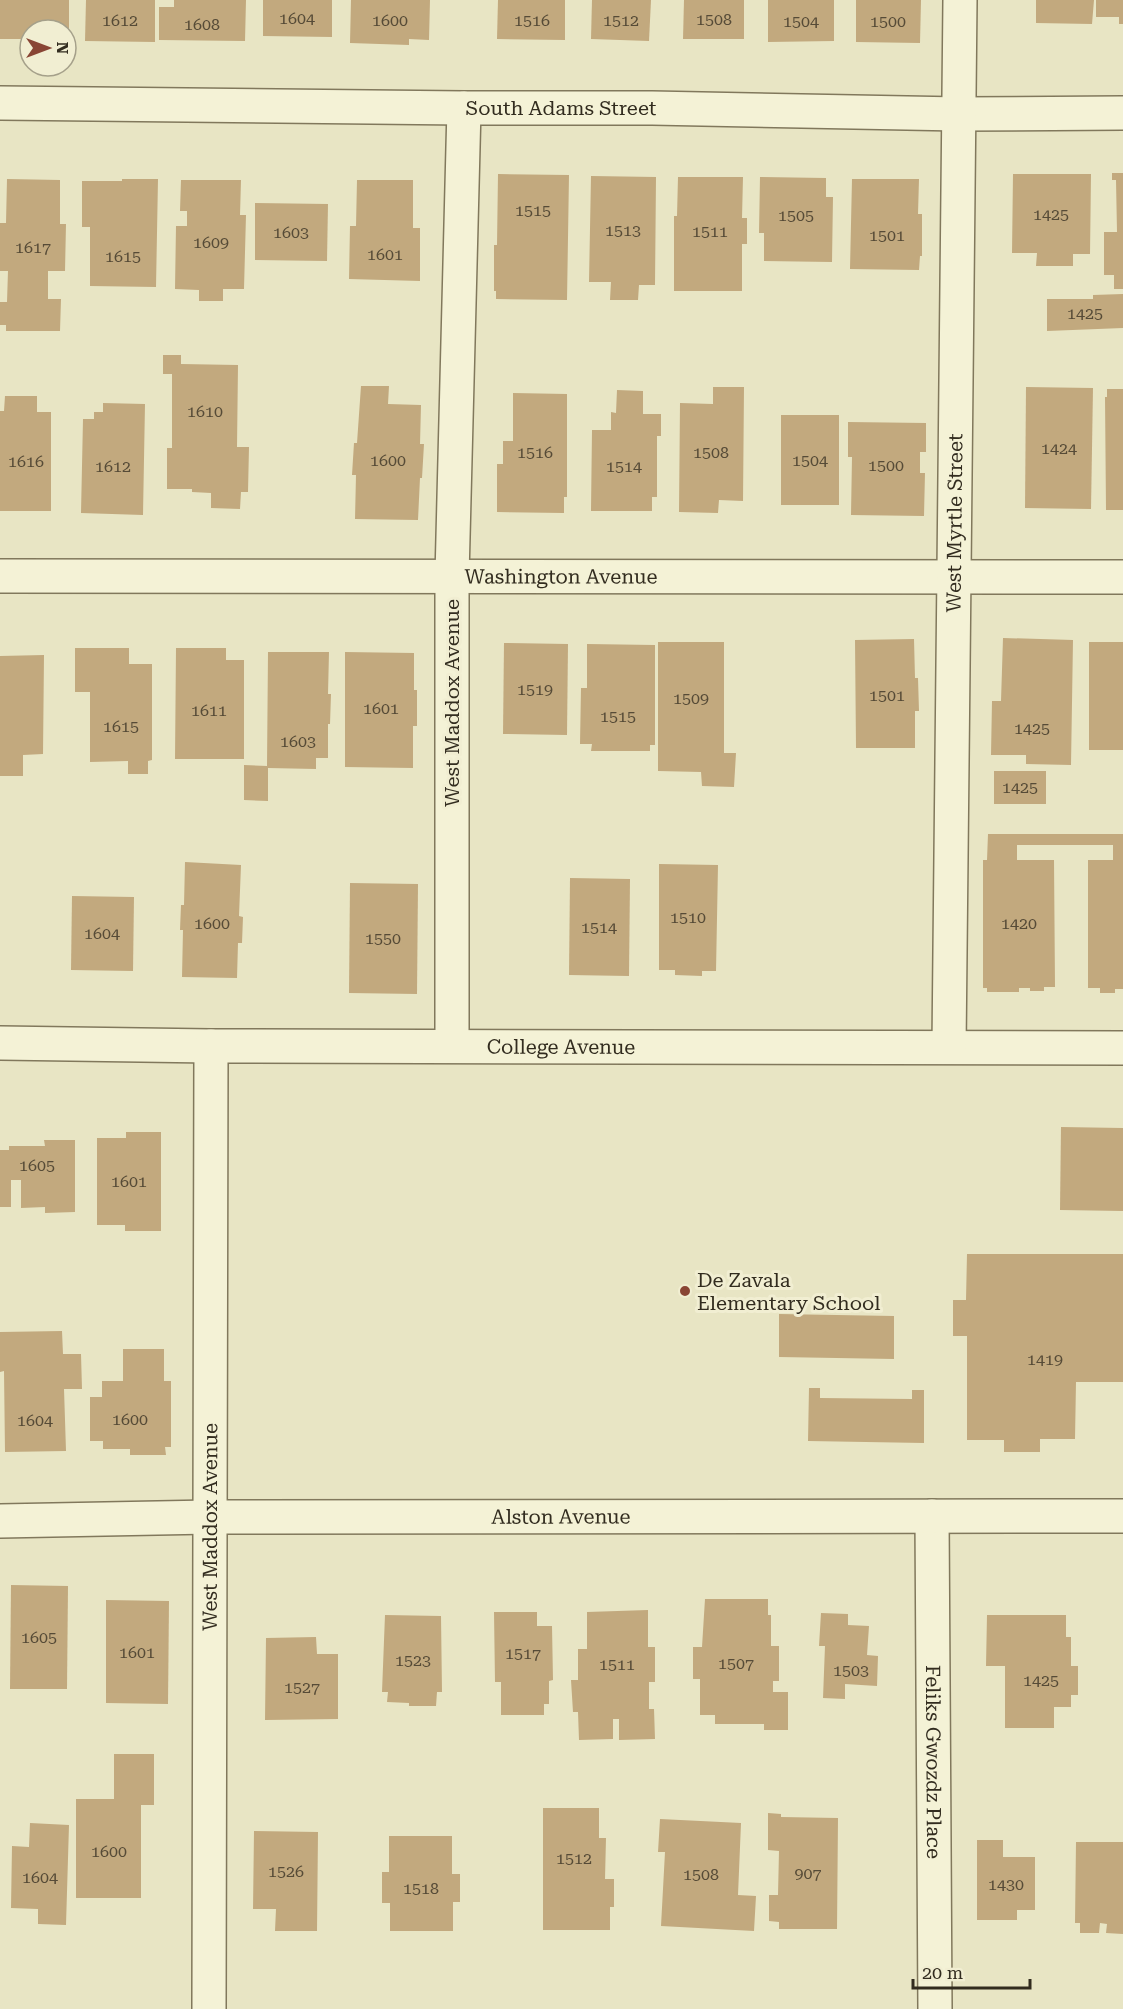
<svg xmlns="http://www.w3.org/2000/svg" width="1123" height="2009" font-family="'Roboto Serif',serif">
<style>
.building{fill:#c2a97e}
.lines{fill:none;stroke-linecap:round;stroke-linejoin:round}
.minor-casing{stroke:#81785c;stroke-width:36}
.minor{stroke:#f4f2d6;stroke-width:33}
.poi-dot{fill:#894534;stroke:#f1eed2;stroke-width:2}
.labels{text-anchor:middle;stroke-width:6;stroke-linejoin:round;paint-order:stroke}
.number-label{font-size:16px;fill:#564b37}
.street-label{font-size:20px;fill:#322c1f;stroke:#f1eed2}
.poi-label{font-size:20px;fill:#322c1f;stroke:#f1eed2;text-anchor:start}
</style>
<rect width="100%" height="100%" fill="#e8e5c4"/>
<g class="building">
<path d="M0 0H69V40H66V30H30V39H0Z"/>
<path d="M86 0H155V42L85 41Z"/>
<path d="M174 0H246L245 41 159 40V7H174Z"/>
<path d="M263 0H332V37L263 36Z"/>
<path d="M351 0H430L429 40 409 39V45L350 43Z"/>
<path d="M498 0H565V40L497 39Z"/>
<path d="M592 0H651L649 41 591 39Z"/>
<path d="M684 0H744V39H683Z"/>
<path d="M768 0H834V41L768 42Z"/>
<path d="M856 0H921L920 43 856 42Z"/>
<path d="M1036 0H1094L1092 24 1036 23Z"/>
<path d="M1096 0H1123V24H1119V17H1096Z"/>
<path d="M1112 173H1123V289H1114V275H1104V232H1117L1116 180H1112Z"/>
<path d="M498 174 569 175 567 300 496 299V291H494V245H497Z"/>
<path d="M1013 174H1091L1090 254H1073V266H1036L1037 253H1012Z"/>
<path d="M591 176 656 177 655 285H639L638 300H610L611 282H589Z"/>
<path d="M678 177H743L742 218H747V244H742V291H674V216H677Z"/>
<path d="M760 177 826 178V197H833L832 262 764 261V233H759Z"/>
<path d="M7 179 60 180V224H66L65 271H48V299H61L60 331H6V325H0V302H7L8 271H0V223H6Z"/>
<path d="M122 179H158L156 287 90 286V227H82V181H122Z"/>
<path d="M852 179H919L918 214H922V256H920L919 270 850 269Z"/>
<path d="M181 180H241L240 215H246L244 289H223V301H199V290L175 289 176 226H187V211H180Z"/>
<path d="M357 180H413V228H420V281L349 279 350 226H356Z"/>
<path d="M255 203 328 204 327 261 255 260Z"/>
<path d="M1123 294V328L1047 331V299H1093V295Z"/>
<path d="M163 355H181V364L238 365 237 447H249L248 492H241L240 509 211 508V493L192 492V489H167V448H172V374H163Z"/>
<path d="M361 386H389L388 404 421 405 420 444H424L422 478H420L418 520 355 519 356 475H352L354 443H357Z"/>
<path d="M713 387H744L743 501 719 500 718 513 679 512 680 403 713 404Z"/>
<path d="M1026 387 1093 388 1091 509 1025 508Z"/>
<path d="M1107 389H1123V510H1106L1105 397H1107Z"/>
<path d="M617 390 643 391V414H661V436H657V497H652V511H591L592 430H611V412L616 413Z"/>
<path d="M513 393 567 394V497H564V513L497 512V464H503V441H513Z"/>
<path d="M5 396H37V412H51V511H0V411H4Z"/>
<path d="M103 403 145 404 143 515 81 513 83 419H94V412H103Z"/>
<rect x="781" y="415" width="58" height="90"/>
<path d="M848 422 926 423V452H920V473H925L924 516 851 515 852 457H848Z"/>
<path d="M1003 638 1073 640 1071 765 1026 764V755H991L992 701H1001Z"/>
<path d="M914 639 915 678H918L919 711H915V748H856L855 640Z"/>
<path d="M658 642H724V753H736L734 787 702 786 701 772 658 771Z"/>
<rect x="1089" y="642" width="34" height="108"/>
<path d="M504 643 568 644 567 735 503 734Z"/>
<path d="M587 644 655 645V745H650V751H591L592 744H580L581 688H587Z"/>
<path d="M75 648H129V664H152V760L148 761V774H128V761L90 762V692H75Z"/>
<path d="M176 648H226V660H244V759H175Z"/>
<path d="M268 652H329L328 694H331L330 724H328V758H316V769L268 768V801L244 800V765L267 766Z"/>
<path d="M345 652 414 653V690H417V726H413V768L345 767Z"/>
<path d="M44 655 43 754 23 755V776H0V656Z"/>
<rect x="994" y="771" width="52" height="33"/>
<path d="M988 834H1123V989H1115V993H1100V988H1088V860H1113V845H1017V860H1054L1055 987H1044V991H1030V988H1019V992H987V988H983V860H987Z"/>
<path d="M185 862 241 865 239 916 243 917 242 943H238L237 978 182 977 183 930H180L181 905H184Z"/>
<path d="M659 864 718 865 716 971H702V976L675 975V970H659Z"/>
<path d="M570 878 630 879 629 976 569 975Z"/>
<path d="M350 883 418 884 417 994 349 993Z"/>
<path d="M72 896 134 897 133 971 71 970Z"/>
<path d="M1061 1127 1123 1128V1211L1060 1210Z"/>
<path d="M126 1132H161V1231H125V1225H97V1138H126Z"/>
<path d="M44 1140H75V1212L45 1213V1207L21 1208V1180H11V1207H0V1150H9V1146H45Z"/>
<path d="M967 1254H1123V1382H1076L1075 1439H1040V1452H1004V1440H967V1336H953V1300H966Z"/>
<path d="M779 1314 894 1316V1359L779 1357Z"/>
<path d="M62 1331 63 1354H81L82 1389H64L66 1451 5 1452 4 1371 0 1372V1332Z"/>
<path d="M123 1349H164V1381H171V1447H165L166 1455H130V1449H103V1441H90V1397H102V1381H123Z"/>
<path d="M809 1388H820V1398L912 1399V1390H924V1443L808 1441Z"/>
<path d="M11 1585 68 1586 67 1689H10Z"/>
<path d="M705 1599H768V1615H771V1646H779V1681H773V1692H788V1730H764V1724H715V1715H700V1679H693V1647H702Z"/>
<path d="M106 1600 169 1601 168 1704 106 1703Z"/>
<path d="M648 1610V1647H655V1682H649V1709H654L655 1739 619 1740V1719H613V1739L579 1740 578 1712H573L571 1680H578V1649H587V1612Z"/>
<path d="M494 1612H537V1626H552L553 1680 549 1681V1704H544V1715H501V1682H495Z"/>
<path d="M821 1613 848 1614V1625L869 1626 867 1655 878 1656 877 1686 845 1684V1699L823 1698 825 1646H819Z"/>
<path d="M385 1615 441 1616 442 1692H437L436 1706H409V1703L387 1702 388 1692H382Z"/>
<path d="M987 1615H1066V1637H1071V1666H1078V1695H1071V1707H1054V1728H1005V1666H986Z"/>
<path d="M316 1637 317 1654H338V1719L265 1720 266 1638Z"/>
<path d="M114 1754H154V1805H141V1898H76V1799H114Z"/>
<path d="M543 1808H599V1838H606L605 1879H614V1907H610V1930H543Z"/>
<path d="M768 1813 781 1814V1817L838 1818 837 1929H779V1922L769 1921V1895H778L779 1851 768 1850Z"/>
<path d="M660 1819 741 1823 738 1895 756 1896 754 1931 661 1926 665 1852H658Z"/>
<path d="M30 1823 69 1825 66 1925 38 1924V1909L11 1908 12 1846 29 1847Z"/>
<path d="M254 1831 318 1832 317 1931H275L276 1909H253Z"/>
<path d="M389 1836H452V1874H460V1902H453V1931H390V1903H382V1872H389Z"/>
<path d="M977 1840H1003V1857H1035V1910H1017V1920H977Z"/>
<path d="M1076 1842H1123V1934L1106 1933 1107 1924 1100 1923 1099 1933H1080V1923H1075Z"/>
</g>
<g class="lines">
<defs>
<g id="minor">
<path id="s1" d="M0 103 464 108H652L959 114 1123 113"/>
<path id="s2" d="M0 576 1123 577"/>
<path id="s3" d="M0 1043 211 1046 1123 1048"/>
<path d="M452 1046V576L464 108"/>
<path id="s4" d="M949 1047 960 0"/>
<path id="s5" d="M932 1516 935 2009"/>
<path id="s6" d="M0 1521 210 1517 1123 1516"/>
<path id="s7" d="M209 2009 211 1046"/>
</g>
</defs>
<use href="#minor" class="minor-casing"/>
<use href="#minor" class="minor"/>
</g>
<circle class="poi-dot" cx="685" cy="1291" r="6"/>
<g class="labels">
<g class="number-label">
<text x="297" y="24">1604</text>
<text x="714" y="25">1508</text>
<text x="120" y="26">1612</text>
<text x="390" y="26">1600</text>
<text x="532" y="26">1516</text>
<text x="621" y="26">1512</text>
<text x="801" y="27">1504</text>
<text x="888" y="27">1500</text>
<text x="202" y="30">1608</text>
<text x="533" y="216">1515</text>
<text x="1051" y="220">1425</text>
<text x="796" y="221">1505</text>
<text x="623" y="236">1513</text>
<text x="710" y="237">1511</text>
<text x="291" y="238">1603</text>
<text x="887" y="241">1501</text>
<text x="211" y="248">1609</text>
<text x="33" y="253">1617</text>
<text x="385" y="260">1601</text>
<text x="123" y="262">1615</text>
<text x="1085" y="319">1425</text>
<text x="205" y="417">1610</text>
<text x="1059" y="454">1424</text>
<text x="535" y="458">1516</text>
<text x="711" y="458">1508</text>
<text x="388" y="466">1600</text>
<text x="810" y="466">1504</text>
<text x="26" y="467">1616</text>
<text x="886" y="471">1500</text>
<text x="113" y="472">1612</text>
<text x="624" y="472">1514</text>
<text x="535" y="695">1519</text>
<text x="887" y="701">1501</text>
<text x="691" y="704">1509</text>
<text x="381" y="714">1601</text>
<text x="209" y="716">1611</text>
<text x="618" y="722">1515</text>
<text x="121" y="732">1615</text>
<text x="1032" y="734">1425</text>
<text x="298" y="747">1603</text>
<text x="1020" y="793">1425</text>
<text x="688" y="923">1510</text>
<text x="212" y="929">1600</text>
<text x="1019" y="929">1420</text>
<text x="599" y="933">1514</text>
<text x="102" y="939">1604</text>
<text x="383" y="944">1550</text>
<text x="37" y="1171">1605</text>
<text x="129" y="1187">1601</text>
<text x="1045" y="1365">1419</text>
<text x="130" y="1425">1600</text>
<text x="35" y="1426">1604</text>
<text x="39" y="1643">1605</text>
<text x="137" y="1658">1601</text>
<text x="523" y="1659">1517</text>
<text x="413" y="1666">1523</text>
<text x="736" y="1669">1507</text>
<text x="617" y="1670">1511</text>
<text x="851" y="1676">1503</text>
<text x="1041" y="1686">1425</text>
<text x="302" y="1693">1527</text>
<text x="109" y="1857">1600</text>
<text x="574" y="1864">1512</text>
<text x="286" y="1877">1526</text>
<text x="808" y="1879">907</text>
<text x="701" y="1880">1508</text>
<text x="40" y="1883">1604</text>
<text x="1006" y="1890">1430</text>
<text x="421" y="1894">1518</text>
</g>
<g class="street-label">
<text dy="7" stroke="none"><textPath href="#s1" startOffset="561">South Adams Street</textPath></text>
<text dy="7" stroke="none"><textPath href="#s4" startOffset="524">West Myrtle Street</textPath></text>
<text dy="7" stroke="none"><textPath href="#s2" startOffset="561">Washington Avenue</textPath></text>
<text transform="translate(452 703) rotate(-90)" y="7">West Maddox Avenue</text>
<text dy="7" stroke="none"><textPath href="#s3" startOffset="561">College Avenue</textPath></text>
<text dy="7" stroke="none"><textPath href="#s6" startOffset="561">Alston Avenue</textPath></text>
<text dy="7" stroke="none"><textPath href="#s7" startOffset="482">West Maddox Avenue</textPath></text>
<text dy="7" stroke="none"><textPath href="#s5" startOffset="246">Feliks Gwozdz Place</textPath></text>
</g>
<g class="poi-label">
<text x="697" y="1287">De Zavala<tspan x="697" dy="23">Elementary School</tspan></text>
</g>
</g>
<g transform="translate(48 48) rotate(90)"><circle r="28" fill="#f1eed2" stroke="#a5a08a" stroke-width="1.5"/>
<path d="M0-4.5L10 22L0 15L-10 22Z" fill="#894534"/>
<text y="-9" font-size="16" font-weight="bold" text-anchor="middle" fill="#322c1f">N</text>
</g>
<path d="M913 1979v9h117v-9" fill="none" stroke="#322c1f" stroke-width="3"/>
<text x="922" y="1979" font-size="18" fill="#322c1f" stroke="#f1eed2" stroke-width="4.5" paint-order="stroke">20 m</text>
</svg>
